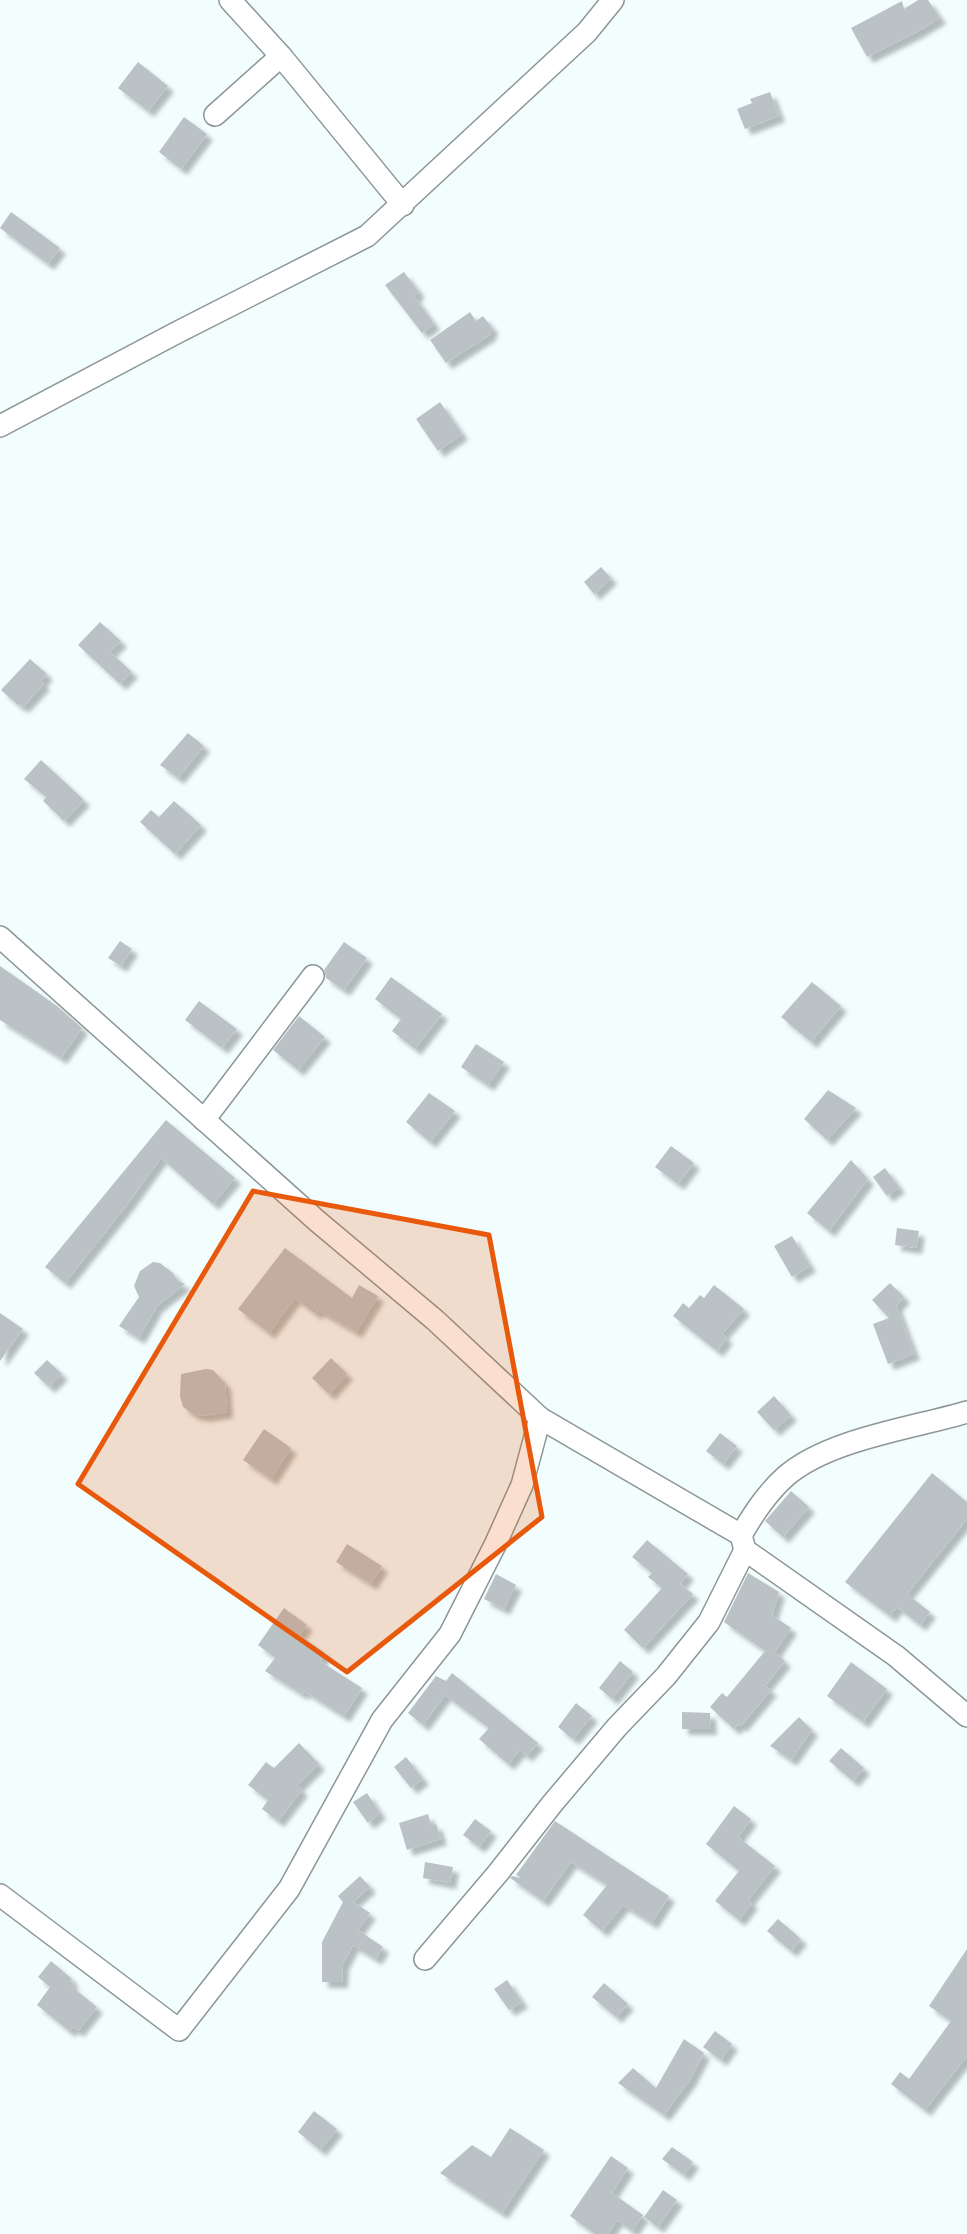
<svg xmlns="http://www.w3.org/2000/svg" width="967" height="2234" font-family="Jost,sans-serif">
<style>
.building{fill:#bac2c6;filter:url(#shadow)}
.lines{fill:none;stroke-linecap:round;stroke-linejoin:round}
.minor-casing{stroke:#8d9696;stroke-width:24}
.minor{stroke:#fff;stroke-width:21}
.marked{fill:#e8590c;fill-opacity:0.2;stroke:#e8590c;stroke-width:5;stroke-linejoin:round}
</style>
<defs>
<filter id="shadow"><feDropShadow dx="6" dy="6" stdDeviation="2" flood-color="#0004"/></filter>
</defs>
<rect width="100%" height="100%" fill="#f2fdfd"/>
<g class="building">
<path d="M918 0H928L940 18 915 33 867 57 851 28 902 1 904 9Z"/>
<path d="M138 62 168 86 148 111 118 88Z"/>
<path d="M770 92 779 116 745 129 737 109 752 103 750 99Z"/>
<path d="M184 117 207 134 181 169 159 152Z"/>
<path d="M11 212 60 248 48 264 0 228Z"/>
<path d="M404 272 419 292 414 296 434 324 422 333 385 285Z"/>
<path d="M470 312 476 321 483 316 493 329 489 332 491 334 446 363 430 340Z"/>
<path d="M440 402 462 434 438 451 416 419Z"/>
<path d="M601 567 611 578 594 594 584 582Z"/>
<path d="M100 622 121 641 110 652 132 672 120 684 78 645Z"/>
<path d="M30 659 47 674 41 681 44 684 23 707 19 704 18 705 1 690Z"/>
<path d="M188 733 204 746 178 778 160 765Z"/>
<path d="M41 760 84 800 64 821 43 801 46 797 24 779Z"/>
<path d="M174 801 201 825 175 854 140 822 151 810 159 817Z"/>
<path d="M120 941 132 949 121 966 108 958Z"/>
<path d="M344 942 367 958 344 990 326 978 324 970Z"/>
<path d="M0 966 57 1006 82 1028 61 1058 0 1020Z"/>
<path d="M391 977 442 1014 415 1049 392 1031 401 1019 375 999Z"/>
<path d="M812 982 841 1006 811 1042 781 1017Z"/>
<path d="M199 1001 237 1029 222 1048 185 1020Z"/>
<path d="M299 1016 325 1037 298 1070 273 1050Z"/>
<path d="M476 1044 504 1062 488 1085 461 1067Z"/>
<path d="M828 1090 856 1108 827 1140 804 1119Z"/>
<path d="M429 1093 455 1111 430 1142 406 1122Z"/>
<path d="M166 1120 235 1178 213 1204 161 1158 127 1205 65 1283 45 1267Z"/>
<path d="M671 1146 694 1163 678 1184 655 1167Z"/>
<path d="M851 1160 868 1179 829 1231 807 1213Z"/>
<path d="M885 1168 899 1187 887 1196 873 1177Z"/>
<path d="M897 1228 919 1231 916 1248 895 1245Z"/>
<path d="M792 1236 810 1266 792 1277 774 1246Z"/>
<path d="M285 1248 352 1298 359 1285 378 1296 356 1332 318 1310 316 1314 295 1298 269 1333 238 1309Z"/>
<path d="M153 1262 160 1263 173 1273 177 1280 185 1284 157 1306 139 1338 119 1326 139 1297 134 1286 140 1271Z"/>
<path d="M890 1283 904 1297 896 1306 914 1354 888 1364 873 1324 889 1318 872 1300Z"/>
<path d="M714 1285 744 1309 722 1334 727 1338 717 1351 673 1316 683 1303 689 1308 700 1295 704 1298Z"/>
<path d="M0 1313 23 1329 0 1361Z"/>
<path d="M331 1358 347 1374 329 1394 312 1378Z"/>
<path d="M47 1360 62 1374 49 1387 34 1373Z"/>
<path d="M206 1369 213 1370 225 1383 227 1412 204 1416 193 1414 183 1407 180 1396 181 1374Z"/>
<path d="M774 1396 791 1415 774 1430 757 1412Z"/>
<path d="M264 1429 291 1448 271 1479 243 1460Z"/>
<path d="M720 1433 737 1446 723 1464 706 1451Z"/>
<path d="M932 1473 967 1502V1519L907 1594 930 1612 920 1625 897 1607 890 1616 845 1582Z"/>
<path d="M791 1491 809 1507 783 1537 765 1521Z"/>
<path d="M647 1540 688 1574 680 1584 693 1594 643 1648 624 1630 662 1588 648 1577 652 1573 632 1557Z"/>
<path d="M347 1544 382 1566 371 1584 336 1562Z"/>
<path d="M748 1573 779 1592 772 1615 791 1628 775 1652 785 1661 765 1686 771 1690 741 1726 738 1724 734 1729 710 1707 722 1693 727 1697 765 1651 724 1622Z"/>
<path d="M496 1574 516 1585 504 1609 484 1599Z"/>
<path d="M284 1608 307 1625 299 1635 325 1653 320 1661 362 1688 344 1716 304 1691 302 1694 265 1671 275 1658 258 1645Z"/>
<path d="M620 1661 633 1672 612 1699 599 1688Z"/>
<path d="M851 1662 887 1689 863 1722 827 1696Z"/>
<path d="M452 1673 538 1743 526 1756 520 1750 508 1764 479 1739 489 1728 445 1695 423 1725 408 1713 436 1676 446 1681Z"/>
<path d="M576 1703 592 1716 573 1739 558 1727Z"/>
<path d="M682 1712 710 1713 711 1729H682Z"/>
<path d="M799 1717 812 1730 791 1760 770 1746Z"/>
<path d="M299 1743 319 1764 297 1786 302 1790 278 1821 262 1809 268 1800 248 1785 266 1762 274 1768Z"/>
<path d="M841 1748 864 1768 853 1781 829 1761Z"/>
<path d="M406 1757 423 1779 411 1788 394 1767Z"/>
<path d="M367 1793 380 1813 368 1823 353 1802Z"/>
<path d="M734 1806 751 1819 738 1837 775 1866 748 1900 752 1903 739 1920 715 1901 739 1871 706 1844Z"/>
<path d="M428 1814 431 1825 436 1824 441 1839 407 1850 399 1823Z"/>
<path d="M475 1819 491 1831 479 1847 463 1835Z"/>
<path d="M555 1821 669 1896 652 1923 623 1905 602 1931 583 1915 607 1885 571 1862 543 1901 510 1878 512 1876 521 1878 516 1875Z"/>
<path d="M425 1862 453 1867 450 1883 423 1878Z"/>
<path d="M360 1876 370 1887 353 1902 370 1913 358 1930 383 1947 376 1959 353 1945 343 1964 342 1982H322V1942L343 1902 338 1896Z"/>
<path d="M778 1919 801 1939 791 1951 767 1931Z"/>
<path d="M967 1949V2056L925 2110 891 2084 900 2072 909 2079 951 2021 929 2006Z"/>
<path d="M51 1961 72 1979 70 1981 73 1983 71 1986 97 2007 78 2031 73 2027 69 2031 37 2005 50 1987 38 1977Z"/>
<path d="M507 1980 522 2002 509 2010 494 1989Z"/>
<path d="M604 1983 628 2004 616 2017 592 1997Z"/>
<path d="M715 2031 732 2044 721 2060 703 2047Z"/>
<path d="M684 2039 704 2053 690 2080 664 2115 618 2083 633 2068 656 2088Z"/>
<path d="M314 2111 337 2129 320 2150 298 2132Z"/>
<path d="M510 2128 544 2150 502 2213 440 2173 472 2145 491 2157Z"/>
<path d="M672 2147 693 2162 684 2175 662 2159Z"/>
<path d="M611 2156 628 2168 612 2193 643 2215 632 2231 617 2220 608 2234H595L570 2216Z"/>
<path d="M663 2190 677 2200 658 2227 644 2217Z"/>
</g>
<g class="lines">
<defs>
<g id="minor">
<path d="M230 0 281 56 403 205"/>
<path d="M215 115 281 56"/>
<path d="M0 426 178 332 367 236 587 32 613 0"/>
<path d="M0 937 316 1220 435 1320 540 1418 741 1535 745 1550 896 1656 967 1716"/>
<path d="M204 1120 313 976"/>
<path d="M741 1535C754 1513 767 1493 786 1476 829 1439 913 1428 967 1412"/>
<path d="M0 1895 179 2030 289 1889 382 1720 450 1634 495 1545 522 1485 540 1418"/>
<path d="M425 1959 498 1873 552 1804 617 1727 666 1676 709 1622 745 1550"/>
</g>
</defs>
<use href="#minor" class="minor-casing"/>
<use href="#minor" class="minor"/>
</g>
<path class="marked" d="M253 1191 489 1235 542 1517 347 1672 78 1484Z"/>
</svg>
